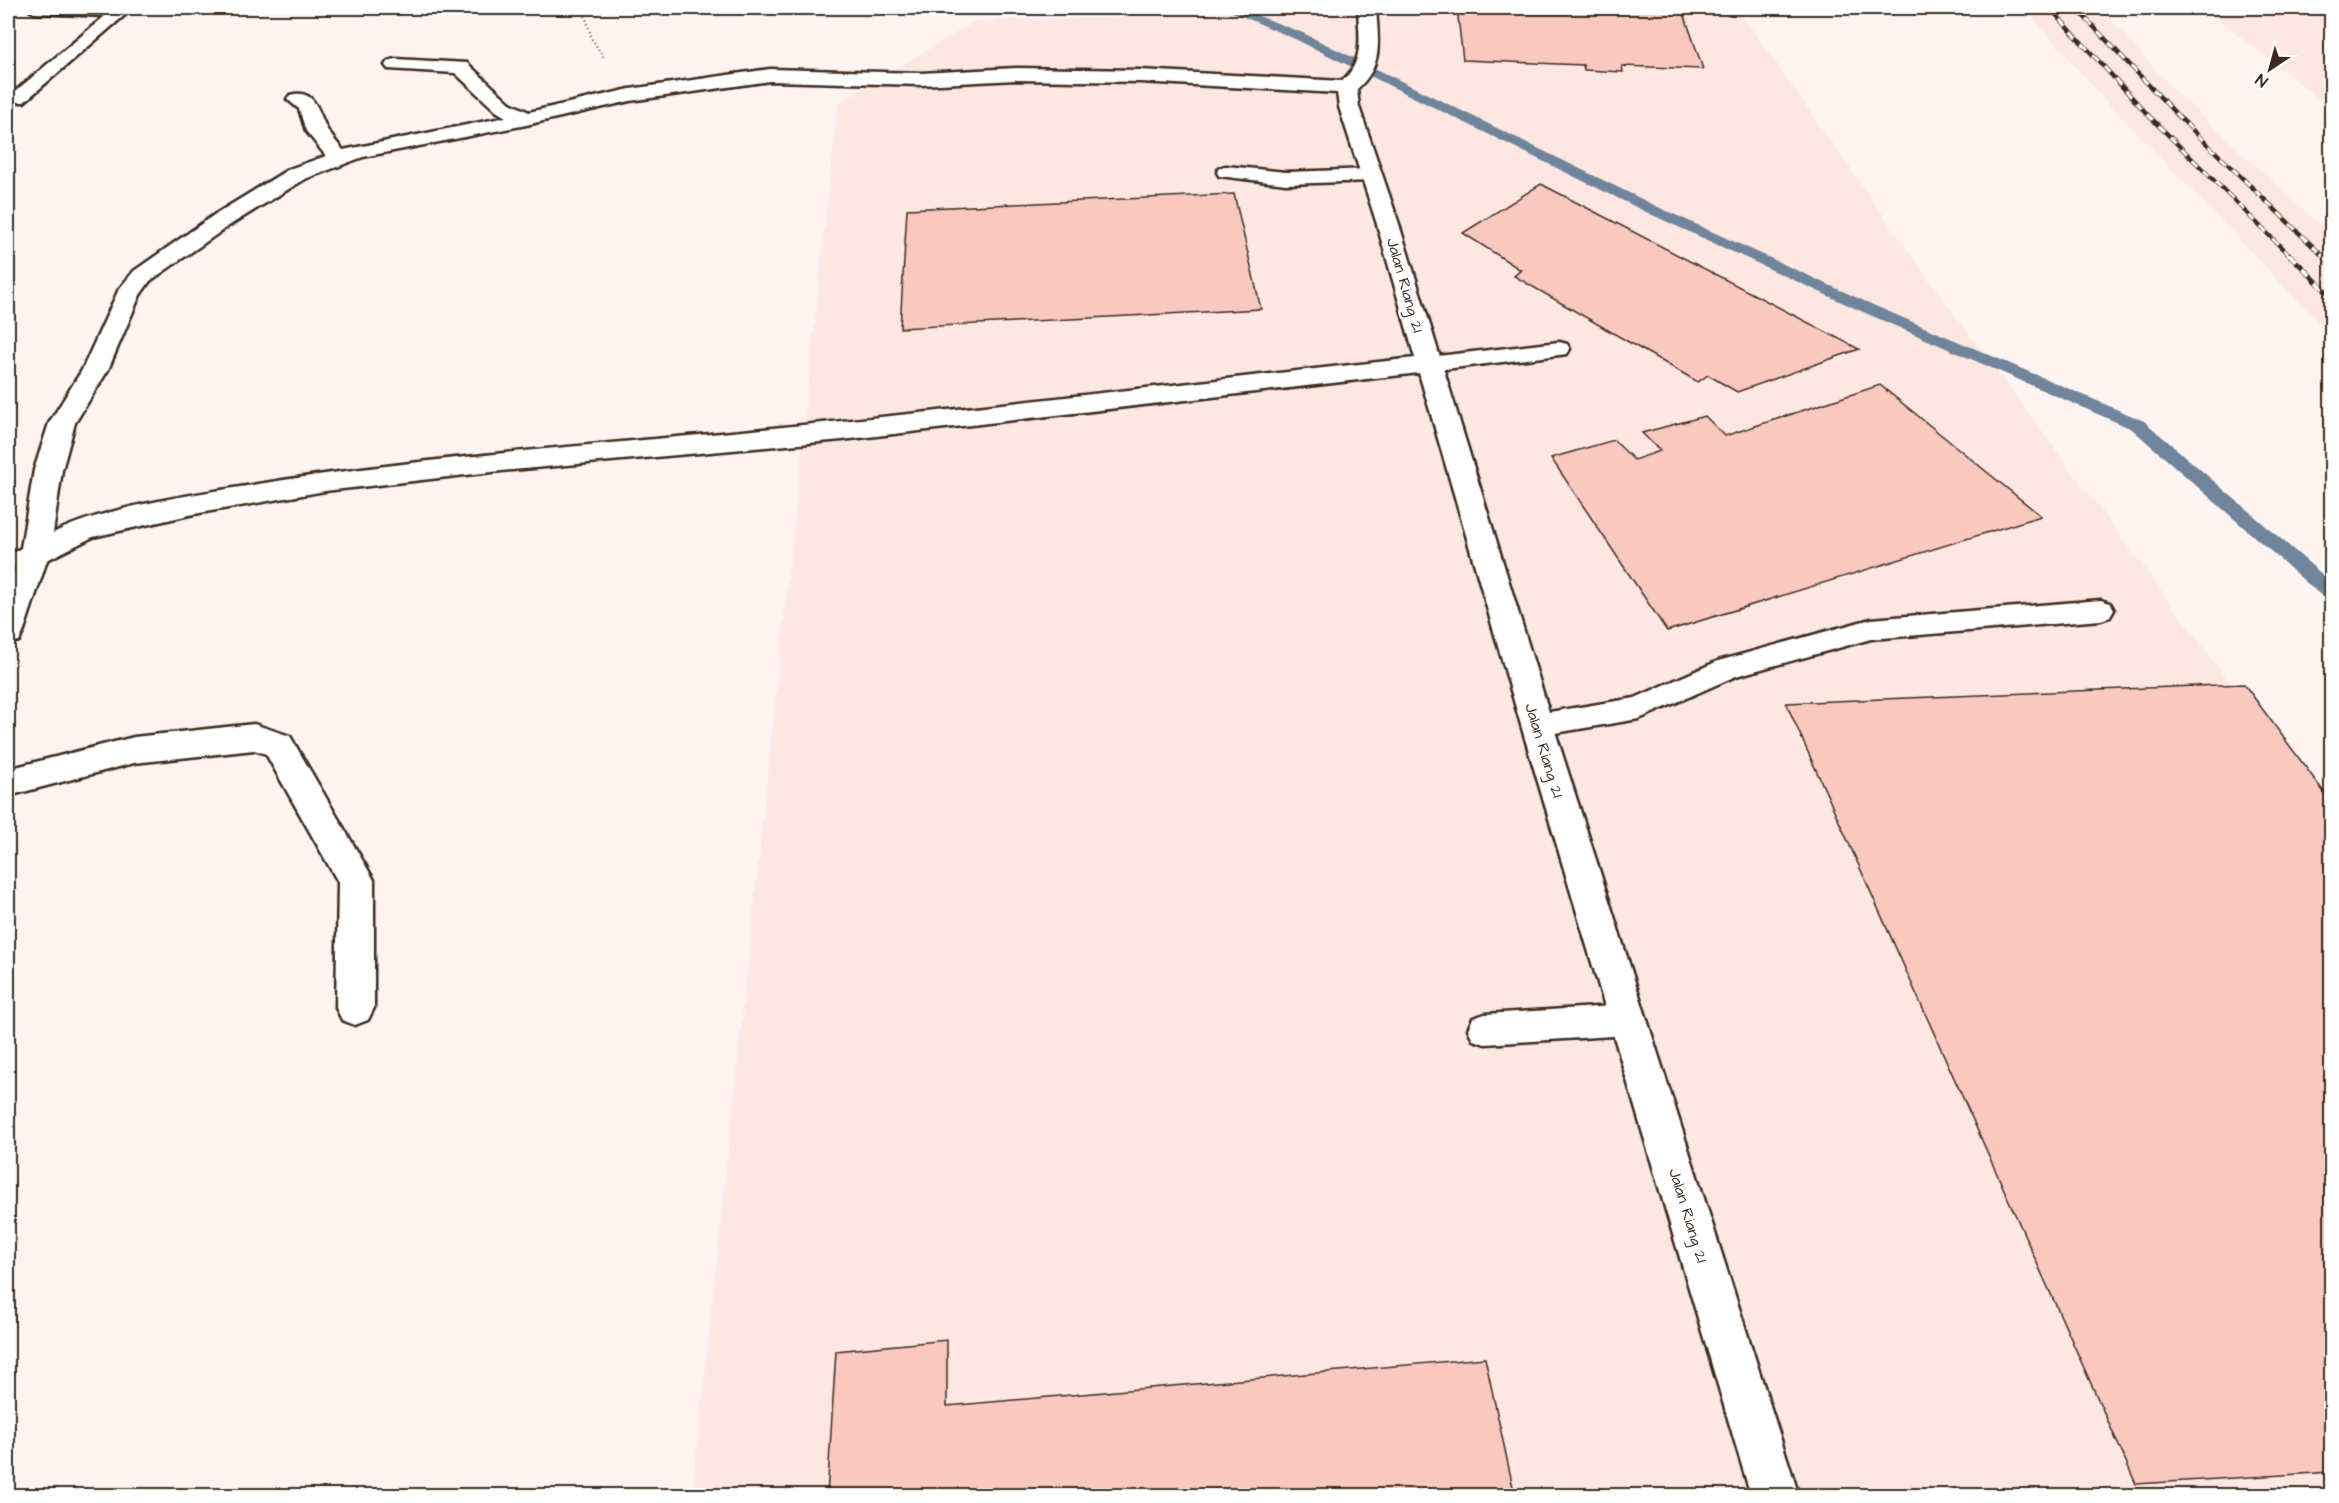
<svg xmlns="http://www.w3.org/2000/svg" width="2339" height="1503" font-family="'Architects Daughter',sans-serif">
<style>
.built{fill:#fce7e3}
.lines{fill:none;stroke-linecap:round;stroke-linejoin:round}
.stream{fill:#6f859b;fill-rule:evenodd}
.building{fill:#f9c9bf;stroke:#3b2a1e;stroke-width:1.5}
.lane-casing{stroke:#3b2a1e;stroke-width:5}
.street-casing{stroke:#3b2a1e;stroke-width:5}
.path{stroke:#3b2a1e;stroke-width:2;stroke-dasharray:1 3;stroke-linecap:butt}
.lane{fill:#fff;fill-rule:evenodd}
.street{fill:#fff;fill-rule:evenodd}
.rail-far1-casing{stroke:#3b2a1e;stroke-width:4.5}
.rail-casing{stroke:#3b2a1e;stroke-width:5}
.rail-far1{stroke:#fff;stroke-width:3;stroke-dasharray:8;stroke-linecap:butt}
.rail{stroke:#fff;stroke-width:4;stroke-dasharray:10;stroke-linecap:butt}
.labels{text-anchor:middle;stroke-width:5;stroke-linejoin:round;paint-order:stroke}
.street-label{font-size:16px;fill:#3b2a1e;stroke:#fff}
</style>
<rect width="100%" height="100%" fill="#fef4f2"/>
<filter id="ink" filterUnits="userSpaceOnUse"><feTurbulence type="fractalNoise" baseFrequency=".0167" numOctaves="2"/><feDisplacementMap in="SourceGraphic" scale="12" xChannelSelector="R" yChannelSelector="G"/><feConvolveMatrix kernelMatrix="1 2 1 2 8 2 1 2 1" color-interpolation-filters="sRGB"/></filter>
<g filter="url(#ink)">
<g class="built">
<path d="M1293 8H1737L1923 272 2331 819V1495L692 1496 838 103 976 21 1307 13Z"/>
<path d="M2025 8H2100L2175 91 2331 235V335L2102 97Z"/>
<path d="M2204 8H2331V108Z"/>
</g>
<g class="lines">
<path class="stream" d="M1223 8H1238L1303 33 1658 207 1873 305 2144 421 2332 583V601L2325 599 2132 429 1861 311 1648 213 1295 39Z"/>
</g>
<g class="building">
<path d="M1457 8H1682L1703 69 1622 66 1623 72 1584 70 1583 65 1463 60Z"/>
<path d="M1541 184 1859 349 1737 392 1708 375 1698 382 1514 276 1521 270 1463 233Z"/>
<path d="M1234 194 1261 309 900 328 907 209Z"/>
<path d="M1880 385 2041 516 1667 631 1551 458 1614 440 1634 460 1660 451 1642 433 1705 416 1725 436Z"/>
<path d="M2244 684 2332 803V1472L2136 1484 1786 703Z"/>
<path d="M947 1340V1406L1485 1358 1515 1496H827L836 1351Z"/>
</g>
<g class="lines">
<defs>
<g id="lane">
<path d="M26 8H133L24 102H12L9 98 12 94 105 16 34 13Z"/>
<path d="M1226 166 1286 172 1372 169 1379 171 1381 175 1379 179 1372 181 1286 184 1219 176 1217 172 1219 168Z"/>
<path d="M1559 342 1567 344 1570 349 1567 354 1429 371 1421 369 1418 364 1421 359 1429 357Z"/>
<path d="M2101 600 2110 603 2114 610 2110 617 2101 620 1871 639 1736 676 1639 719 1537 736 1527 733 1523 725 1527 717 1537 714 1635 698 1718 661 1871 619Z"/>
<path d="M1629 1005 1641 1009 1645 1020 1641 1031 1629 1035 1485 1044 1473 1040 1468 1029 1473 1018 1485 1014Z"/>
</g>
<g id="street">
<path d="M1358 8H1376C1378 41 1384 65 1357 89L1359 107 1398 221 1553 725 1799 1496H1751L1521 725 1419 373 842 440 501 471 325 491 194 514 93 537 47 560 23 633 19 641 8 644V590L15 568 12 567 8 560 12 553 21 548 34 470 49 423 82 370 119 289 134 271 214 215 289 169 326 156 306 131 299 109 287 99 290 95C317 88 318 114 328 131 332 137 338 144 343 150L506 117 496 111 455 73 388 69 385 65 388 61 395 59 467 63 510 103 529 112 630 89 770 69 921 73 1016 68 1140 70 1342 81C1365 61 1359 36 1358 8ZM1016 80 1140 82 1337 93 1339 107 1376 221 1415 358C1165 385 916 416 666 438 523 451 381 463 240 487 182 496 104 508 53 533L62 470 75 423 108 370 140 295 150 281 230 225 305 179 363 157 526 125 630 101 770 81 921 85Z"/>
<path d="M254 724 290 736 374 880V1008L368 1020 355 1025 342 1020 336 1008 338 882 266 754 254 750 134 763 8 796V769L134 737Z"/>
</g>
</defs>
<use href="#lane" class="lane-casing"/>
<use href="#street" class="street-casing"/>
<path class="path" d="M583 8 592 39 604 58"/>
<use href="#lane" class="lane"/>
<use href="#street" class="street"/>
<defs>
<g id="rail-far1">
<path d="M2050 8 2149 116 2290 256"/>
<path d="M2076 8 2178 116 2323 256"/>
</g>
<g id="rail">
<path d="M2289 254 2332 297"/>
<path d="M2321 254 2332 265"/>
</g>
</defs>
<use href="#rail-far1" class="rail-far1-casing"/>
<use href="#rail" class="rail-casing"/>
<use href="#rail-far1" class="rail-far1"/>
<use href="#rail" class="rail"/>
</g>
</g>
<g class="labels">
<g class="street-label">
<text transform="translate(1406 285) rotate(74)" y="6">Jalan Riang 21</text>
<text transform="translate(1545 750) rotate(73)" y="6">Jalan Riang 21</text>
<text transform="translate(1689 1215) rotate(73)" y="6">Jalan Riang 21</text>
</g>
</g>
<rect width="2339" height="1503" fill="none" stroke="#fff" stroke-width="30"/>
<rect x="15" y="15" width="2309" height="1473" fill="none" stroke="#3b2a1e" stroke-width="2" filter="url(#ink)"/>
<g transform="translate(2270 69) rotate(216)" stroke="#ffffff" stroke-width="4.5" paint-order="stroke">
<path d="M0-4.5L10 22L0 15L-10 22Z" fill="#3b2a1e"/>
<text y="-9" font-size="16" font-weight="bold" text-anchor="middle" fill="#3b2a1e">N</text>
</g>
</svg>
